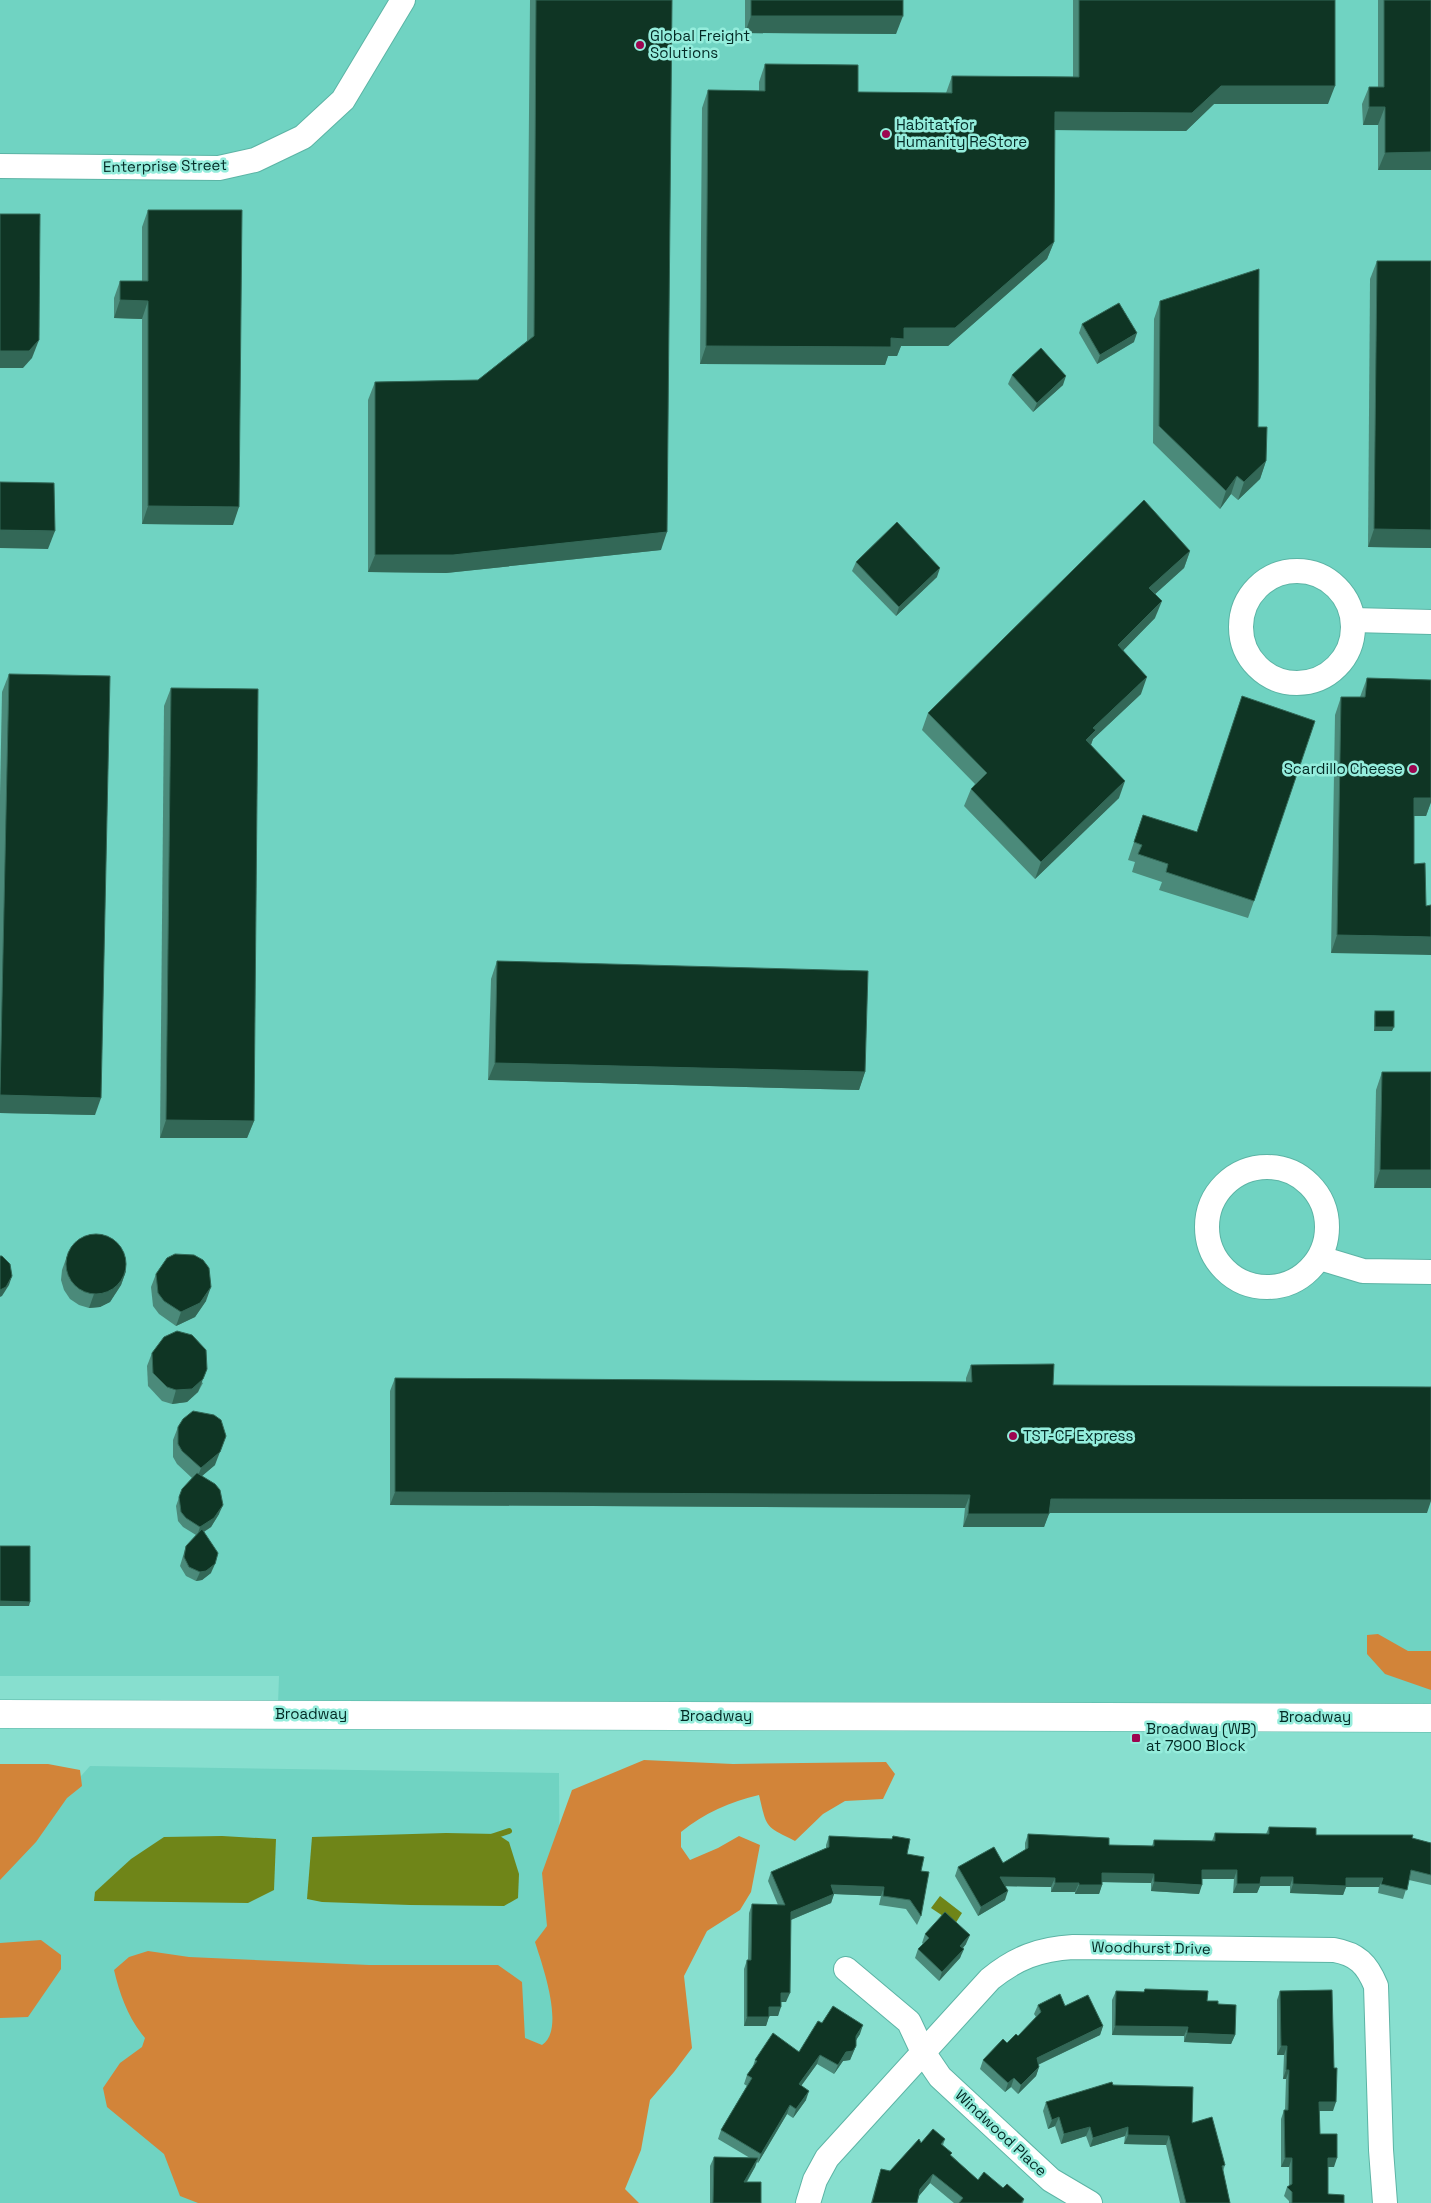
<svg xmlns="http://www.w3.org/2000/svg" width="1431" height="2203" font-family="'Space Grotesk',sans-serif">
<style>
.built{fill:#70d3c2}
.forest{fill:#d28439}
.water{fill:#6f8518}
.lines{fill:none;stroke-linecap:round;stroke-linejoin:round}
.stream{stroke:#6f8518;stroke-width:6}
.minor-casing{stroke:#5cb4a5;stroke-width:26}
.tertiary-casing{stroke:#5cb4a5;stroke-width:29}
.minor{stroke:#fff;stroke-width:24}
.tertiary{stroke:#fff;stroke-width:28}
.wall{fill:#4b8a7a}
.shaded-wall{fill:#336857}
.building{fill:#0f3524;stroke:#336857}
.poi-dot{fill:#9d0550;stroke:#95eddc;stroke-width:2}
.labels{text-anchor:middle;stroke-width:5;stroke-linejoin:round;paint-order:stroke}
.poi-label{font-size:15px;fill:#032a25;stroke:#95eddc;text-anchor:start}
.street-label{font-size:15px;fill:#032a25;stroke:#95eddc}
</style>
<rect width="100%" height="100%" fill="#87dfcf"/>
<g class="built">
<path d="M0 0H1431V1703L1343 1705 278 1704 279 1676H0Z"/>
<path d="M90 1766 559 1773 562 2203H0V1867Z"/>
</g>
<g class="forest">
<path d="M1378 1634 1408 1651H1431V1690L1385 1674 1367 1654V1635Z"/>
<path d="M644 1760 733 1764 886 1762 895 1774 883 1799 845 1801 823 1814 795 1841C764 1826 767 1828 759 1795 730 1802 704 1813 681 1832V1847L690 1860 718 1848 739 1836 760 1845 751 1892 740 1910 707 1931 684 1976 692 2048 674 2072 650 2100 641 2150 625 2189 639 2203H198L180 2196 164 2154 107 2107 103 2088 120 2063 142 2047 145 2038C128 2018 120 1995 114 1970L129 1957 148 1951 189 1957 369 1965H498L522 1982 525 2038 542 2045C566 2030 542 1964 535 1942L547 1926 542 1873 572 1790Z"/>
<path d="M0 1764H48L80 1770 82 1786 67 1798 36 1842 0 1880Z"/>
<path d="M41 1940 61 1955V1969L28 2017 0 2018V1943Z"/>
</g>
<g class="water">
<path d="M446 1833 497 1834 509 1842 519 1874 518 1898 504 1906 410 1905 322 1902 307 1899 312 1837Z"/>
<path d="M222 1836 276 1839 274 1890 248 1903 94 1901 95 1892 131 1859 164 1837Z"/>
<path d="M940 1896 962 1913 955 1924 931 1908Z"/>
</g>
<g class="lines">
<path class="stream" d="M491 1837 509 1831"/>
<defs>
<g id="minor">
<path d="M0 166 219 168 255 160 303 137 343 100 403 0"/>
<circle cx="1297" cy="627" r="56"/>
<path d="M1353 620 1431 622"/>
<circle cx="1267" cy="1227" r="60"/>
<path d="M1320 1258 1363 1271 1431 1272"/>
<path d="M846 1969 909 2022 923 2052 940 2077 1051 2180 1090 2203"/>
<path d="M808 2203 815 2180 827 2158 990 1979C1016 1958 1039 1949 1073 1947L1334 1950C1357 1954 1367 1964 1376 1986L1381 2150 1385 2203"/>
</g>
<path id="tertiary" d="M0 1714 1431 1718"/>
</defs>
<use href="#minor" class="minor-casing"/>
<use href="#tertiary" class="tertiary-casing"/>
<use href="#minor" class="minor"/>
<use href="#tertiary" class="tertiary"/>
</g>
<g class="wall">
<path d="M530 0H672L661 550 446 573 368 572V400L375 382 478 380 527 341Z"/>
<path d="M745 0H903L896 34 745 33Z"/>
<path d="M1073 0H1335L1328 104H1214L1186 131 1054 130V242L1047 259 948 346H901L897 356H888L885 365 700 364 702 108 708 90 759 91V82L765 64 858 92 946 93 952 76 1073 77Z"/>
<path d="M1378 0H1431V170H1378V125H1363L1362 104 1369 87H1378Z"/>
<path d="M148 210 233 525 142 524V319L114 318V298L120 281H142V227Z"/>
<path d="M1377 261H1431V548L1368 547 1370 279Z"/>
<path d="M1160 301 1258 427 1266 461 1260 479 1238 500 1231 494 1220 509 1153 443 1154 319Z"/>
<path d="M1082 324 1134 342 1097 364 1079 333Z"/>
<path d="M1012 375 1063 385 1033 412 1008 384Z"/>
<path d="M1190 551 1184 568 1155 594V618L1123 650 1141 694 1093 739 1091 745 1119 798 1035 879 964 806 971 789 975 784 922 730 928 713Z"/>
<path d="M856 562 937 577 896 616 852 571Z"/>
<path d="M9 674 95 1115 0 1113V796L2 692Z"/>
<path d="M1367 678 1431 680V802L1426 816H1414V864L1426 906 1331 953 1335 715 1341 697H1360Z"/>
<path d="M171 688 254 1121 247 1138H160L164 706Z"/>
<path d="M1242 696 1254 901 1248 918 1159 890 1162 882 1132 872 1135 862 1128 860 1143 815 1197 832Z"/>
<path d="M497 961 865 1072 859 1090 488 1080 491 979Z"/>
<path d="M1375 1011 1392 1031H1374V1016Z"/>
<path d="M1382 1072H1431L1374 1188 1376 1090Z"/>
<path d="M67 1256 126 1271 121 1285 110 1302 100 1307 89 1308 79 1305 70 1299 64 1290 61 1280 62 1270Z"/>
<path d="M156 1274 206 1301 195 1317 176 1326 159 1314 153 1306 151 1287Z"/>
<path d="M152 1353 203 1383 198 1392 187 1402 172 1404 162 1401 148 1386 147 1366Z"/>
<path d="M971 1365 1053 1385 1427 1513H1049L1044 1527H963L965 1508 390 1505V1391L395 1378 966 1382V1378Z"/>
<path d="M178 1427 215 1465 202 1476 219 1514 211 1527 204 1532 211 1573 202 1580 196 1581 186 1576 180 1566 186 1546 196 1535 183 1527 178 1521 176 1506 182 1489 192 1478 177 1464 173 1457V1440Z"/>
<path d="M1269 1827 1316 1835 1412 1838 1431 1843V1885L1409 1880 1403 1899 1378 1893 1379 1887H1346L1343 1895 1290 1893V1886H1260L1257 1893H1233L1234 1879H1202L1199 1894 1151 1891V1883L1102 1882V1885L1099 1894H1075V1892H1051V1887L1005 1886V1900L978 1916 955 1876 958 1867 1003 1863 1025 1850V1843L1028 1834 1109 1845 1152 1846 1154 1840 1212 1841 1215 1833 1266 1834Z"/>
<path d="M829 1836 892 1839 893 1836 921 1871V1916L917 1925 906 1909 879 1905 881 1896 834 1894 831 1903 791 1920 786 2002H781L778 2016H769L766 2026H744V1969L747 1960H748L749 1913 752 1904 778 1905 768 1881 771 1872 826 1848V1845Z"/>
<path d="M925 1934 966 1944 963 1948 960 1958 939 1981 915 1958 918 1949 923 1944 922 1943Z"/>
<path d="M1145 1989 1207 2001 1218 2004 1235 2035 1231 2044 1184 2042V2036L1112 2035V2000L1116 1991 1144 1992Z"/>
<path d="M1280 1991 1333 2111H1319L1320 2134 1334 2167H1328V2194L1344 2203H1289V2201L1284 2196 1287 2187 1289 2186V2167H1281V2119L1284 2110H1285L1286 2079H1283L1284 2055H1277V2000Z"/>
<path d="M1038 2005 1065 2006 1103 2026 1100 2035 1038 2065 1039 2067 1036 2076 1018 2094 1011 2087 1005 2092 980 2069 983 2060 1007 2043 1018 2036 1036 2017 1034 2014Z"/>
<path d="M822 2023 860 2034 856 2040V2046L850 2060 843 2061 834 2074 817 2064 801 2086 806 2100 793 2118 787 2114 758 2163 757 2162 755 2167 747 2182 761 2203H710V2166L714 2157 750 2158 718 2139 721 2130 747 2086 744 2084 747 2075 752 2069 755 2060 799 2052Z"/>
<path d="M1113 2085 1192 2123 1225 2165 1223 2171 1230 2203H1180L1166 2145 1124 2144 1125 2136 1090 2147 1086 2136 1061 2144 1055 2126 1048 2129 1043 2111 1046 2102Z"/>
<path d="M945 2139 943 2145 951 2155 978 2180 1003 2188 1024 2199 1023 2203H954L930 2183 919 2196 917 2203H871L878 2178 881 2169 890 2171 921 2143Z"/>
</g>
<g class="shaded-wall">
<path d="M751 16H903L896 34 745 33Z"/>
<path d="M1221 86H1335L1328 104H1214L1186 131 1048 130 1055 112Z"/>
<path d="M1369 107H1385L1378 125H1363Z"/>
<path d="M1431 152V170H1378L1385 153Z"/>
<path d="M1054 242 1047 259 948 346H901L897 356H888L885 365 700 364 706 346 891 338 904 328Z"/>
<path d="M120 300 148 301 142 319 114 318Z"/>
<path d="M1137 333 1134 342 1097 364 1100 355Z"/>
<path d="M39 340 32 358 23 368H0V351Z"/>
<path d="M1066 376 1063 385 1033 412 1037 403Z"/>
<path d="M1266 461 1260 479 1238 500 1244 482Z"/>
<path d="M1237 476 1231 494 1220 509 1226 491Z"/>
<path d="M148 506 239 507 233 525 142 524Z"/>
<path d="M1374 529 1431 530V548L1368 547Z"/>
<path d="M0 530 55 531 48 549 0 548Z"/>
<path d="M667 532 661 550 446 573 368 572 375 555Z"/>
<path d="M1190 551 1184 568 1143 605 1149 588Z"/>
<path d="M940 568 937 577 896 616 899 607Z"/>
<path d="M1162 601 1155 618 1112 662 1118 645Z"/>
<path d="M1147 677 1141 694 1093 739 1090 747 1086 740 1093 728Z"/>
<path d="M1125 781 1119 798 1035 879 1041 862Z"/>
<path d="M1414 798H1431V802L1426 816H1408Z"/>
<path d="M1337 935 1431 937V955L1331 953Z"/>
<path d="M1375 1027H1394L1392 1031H1374Z"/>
<path d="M495 1063 865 1072 859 1090 488 1080Z"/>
<path d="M0 1095 101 1098 95 1115 0 1113Z"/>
<path d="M166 1120 254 1121 247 1138H160Z"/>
<path d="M1380 1170H1431V1188H1374Z"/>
<path d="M126 1271 121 1285 110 1302 100 1307 89 1308 94 1294Z"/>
<path d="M12 1276 9 1285 2 1296 0 1297V1290Z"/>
<path d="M211 1287 206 1301 195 1317 176 1326 181 1312Z"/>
<path d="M207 1369 198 1392 187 1402 172 1404 176 1390Z"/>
<path d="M226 1436 215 1465 196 1481 201 1468Z"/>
<path d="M395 1492 970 1495 965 1508 390 1505Z"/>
<path d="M1051 1499 1431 1500V1501L1427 1513H1046Z"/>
<path d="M223 1505 219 1514 211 1527 197 1536 200 1527Z"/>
<path d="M968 1514H1049L1044 1527H963Z"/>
<path d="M215 1564 211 1573 202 1580 196 1581 200 1572Z"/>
<path d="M0 1601 30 1602 29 1606H0Z"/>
<path d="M1202 1870H1237L1234 1879H1199Z"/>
<path d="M1102 1873 1154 1874 1151 1883 1099 1882Z"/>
<path d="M1000 1877 1055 1878 1051 1887 996 1886Z"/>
<path d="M1261 1877H1293L1290 1886H1260L1257 1893H1233L1237 1884Z"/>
<path d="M1346 1878H1383L1379 1887H1346L1343 1895 1290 1893 1293 1884Z"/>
<path d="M1154 1882 1202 1885 1199 1894 1151 1891Z"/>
<path d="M1055 1883H1079L1075 1892H1051Z"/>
<path d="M831 1885 884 1887 881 1896 834 1894 831 1903 788 1921 791 1912Z"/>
<path d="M1079 1885H1102L1099 1894H1075Z"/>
<path d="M1008 1891 1005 1900 978 1916 981 1907Z"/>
<path d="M970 1935 966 1944 957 1955 960 1946Z"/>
<path d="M964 1949 960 1958 939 1981 942 1972Z"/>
<path d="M781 1993H790L786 2002H778Z"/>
<path d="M769 2007H781L778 2016H766Z"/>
<path d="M747 2017H769L766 2026H744Z"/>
<path d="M863 2025 860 2034 853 2045 856 2036Z"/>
<path d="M1103 2026 1100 2035 1033 2067 1037 2058Z"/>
<path d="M1115 2026 1188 2027 1184 2036 1112 2035Z"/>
<path d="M1187 2033 1235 2035 1231 2044 1184 2042Z"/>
<path d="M856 2046 850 2060 843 2061 834 2074 838 2065 846 2052Z"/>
<path d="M1281 2046H1287L1284 2055H1277Z"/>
<path d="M820 2055 817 2064 796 2093 799 2084Z"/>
<path d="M1039 2067 1036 2076 1018 2094 1021 2085Z"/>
<path d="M1286 2070H1289L1286 2079H1283Z"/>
<path d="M1014 2078 1011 2087 1005 2092 1008 2083Z"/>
<path d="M809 2091 806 2100 793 2118 796 2109Z"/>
<path d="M1319 2102H1336L1333 2111H1316Z"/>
<path d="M790 2105 787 2114 758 2163 761 2154Z"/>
<path d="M1059 2117 1055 2126 1048 2129 1052 2120Z"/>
<path d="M1090 2127 1086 2136 1061 2144 1064 2134Z"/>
<path d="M1128 2127 1125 2136 1090 2147 1093 2138Z"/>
<path d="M1128 2135 1169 2136 1166 2145 1124 2144Z"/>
<path d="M758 2158 755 2167 741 2191 744 2182Z"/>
<path d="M1285 2158H1292L1289 2167H1281Z"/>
<path d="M1328 2158H1337L1334 2167H1325Z"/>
<path d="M933 2174 930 2183 917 2198 920 2189Z"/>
</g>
<g class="building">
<path d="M536 0H672L667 532 453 555H375V382L478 380 534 336Z"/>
<rect x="751" y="0" width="152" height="16"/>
<path d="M1079 0H1335V86H1221L1192 113 1055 112 1054 242 955 328H904V339L891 338V347L706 346 708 90 765 91V64L858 65V92L952 93V76L1079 77Z"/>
<path d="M1384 0H1431V152L1385 153V107H1369V87H1384Z"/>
<path d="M148 210H242L239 507 148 506V301L120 300V281H148Z"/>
<path d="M0 214H40L39 340 29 351H0Z"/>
<path d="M1377 261H1431V530L1374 529Z"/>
<path d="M1259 269 1258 427H1267L1266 461 1244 482 1237 476 1226 491 1159 426 1160 301Z"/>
<path d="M1119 303 1137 333 1100 355 1082 324Z"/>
<path d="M1041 348 1066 376 1037 403 1012 375Z"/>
<path d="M0 482 54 483 55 531 0 530Z"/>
<path d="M1144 500 1190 551 1149 588 1162 601 1118 645 1147 677 1093 728 1096 730 1086 740 1125 781 1041 862 971 789 987 773 928 713Z"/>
<path d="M897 522 940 568 899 607 856 562Z"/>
<path d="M9 674 110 676 101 1098 0 1095Z"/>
<path d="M1367 678 1431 680V798H1414V864L1425 863 1426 906 1431 905V937L1337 935 1341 697H1365Z"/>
<path d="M171 688 258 689 254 1121 166 1120Z"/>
<path d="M1242 696 1315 721 1254 901 1166 872 1168 864 1138 854 1142 845 1134 842 1143 815 1197 832Z"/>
<path d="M497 961 868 971 865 1072 495 1063Z"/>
<rect x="1375" y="1011" width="19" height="16"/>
<path d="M1382 1072H1431V1170H1380Z"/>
<circle cx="96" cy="1264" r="30"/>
<path d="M175 1254 194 1255 203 1260 209 1268 211 1287 200 1303 181 1312 164 1301 158 1293 156 1274 167 1258Z"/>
<path d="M0 1256H2L10 1264 12 1276 6 1287 0 1290Z"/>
<path d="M177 1331 192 1335 206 1350 207 1369 203 1379 192 1389 176 1390 167 1387 153 1373 152 1353 164 1337Z"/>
<path d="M1054 1364 1053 1385 1431 1387V1500L1051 1499 1049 1514H968L970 1495 395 1492V1378L972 1382 971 1365Z"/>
<path d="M193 1411 214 1415 221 1420 226 1436 220 1452 201 1468 182 1451 178 1444V1427L183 1419Z"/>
<path d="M197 1473 215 1484 220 1490 223 1505 214 1518 200 1527 186 1518 181 1512 179 1497 182 1489Z"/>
<path d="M202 1529 218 1553 215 1564 206 1571 200 1572 189 1567 184 1557 186 1546Z"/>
<path d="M0 1546H30V1602L0 1601Z"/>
<path d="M1269 1827 1316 1828V1835H1413L1412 1838 1431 1843V1875L1411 1870 1407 1890 1381 1884 1383 1878H1346V1886L1293 1884V1877H1261L1260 1884H1237V1870H1202V1885L1154 1882V1874L1102 1873V1885H1079V1883H1055V1878L1000 1877 1008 1891 981 1907 958 1867 994 1847 1003 1863 1028 1848V1834L1109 1838V1845L1154 1846V1840L1215 1841V1833L1269 1834Z"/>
<path d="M829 1836 892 1839 893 1836 910 1839 907 1854 924 1857 921 1871 929 1872 921 1916 910 1900 883 1896 884 1887 831 1885 834 1894 791 1912 790 1993H781V2007H769V2017H747V1960H751L752 1904 785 1905 771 1872 829 1847Z"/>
<path d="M945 1912 970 1935 960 1946 964 1949 942 1972 918 1949 929 1938 925 1934Z"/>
<path d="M1145 1989 1208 1991 1207 2001H1218V2004L1236 2005 1235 2035 1187 2033 1188 2027 1115 2026 1116 1991 1144 1992Z"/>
<path d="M1332 1990 1334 2068H1337L1336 2102H1319L1320 2134H1337V2158H1328V2194L1344 2195V2203H1292V2192L1287 2187 1292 2184V2158H1285L1284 2110H1288L1289 2070H1286L1287 2046H1281L1280 1991Z"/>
<path d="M1060 1994 1065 2006 1088 1995 1103 2026 1037 2058 1039 2067 1021 2085 1014 2078 1008 2083 983 2060 1003 2039 1007 2043 1016 2034 1018 2036 1041 2012 1038 2005Z"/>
<path d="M833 2006 863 2025 856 2036V2046L853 2051 846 2052 838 2065 820 2055 799 2084 809 2091 796 2109 790 2105 761 2154 721 2130 752 2078 747 2075 757 2061 755 2060 773 2033 799 2052 818 2021 822 2023Z"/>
<path d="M1112 2082 1113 2085 1193 2087 1192 2123 1212 2117 1225 2165 1222 2166 1230 2203H1186L1169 2136 1128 2135V2127L1093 2138 1090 2127 1064 2134 1059 2117 1052 2120 1046 2102Z"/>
<path d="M933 2129 945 2139 941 2144 952 2153 950 2155 978 2180 984 2172 1003 2188 1007 2184 1024 2199 1021 2203H959L963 2198 933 2174 920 2189 917 2203H872L881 2169 890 2171 919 2139 921 2143Z"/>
<path d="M714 2157 758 2158 744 2182H761V2203H713Z"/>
</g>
<g class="poi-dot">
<circle cx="640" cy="45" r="5"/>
<circle cx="886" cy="134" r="5"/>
<circle cx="1413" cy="769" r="5"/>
<circle cx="1013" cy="1436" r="5"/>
<rect x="1131" y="1733" width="10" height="10" rx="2.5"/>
</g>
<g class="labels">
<g class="poi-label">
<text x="650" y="41">Global Freight<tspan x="650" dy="17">Solutions</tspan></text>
<text x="896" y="130">Habitat for<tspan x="896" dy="17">Humanity ReStore</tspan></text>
<text x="1403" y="774" text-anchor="end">Scardillo Cheese</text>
<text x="1023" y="1441">TST-CF Express</text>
<text x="1146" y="1734">Broadway (WB)<tspan x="1146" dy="17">at 7900 Block</tspan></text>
</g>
<g class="street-label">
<text transform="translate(165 166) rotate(-1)" y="5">Enterprise Street</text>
<text x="311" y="1719">Broadway</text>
<text x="716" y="1721">Broadway</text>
<text x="1315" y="1722">Broadway</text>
<text transform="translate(1151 1948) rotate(1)" y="5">Woodhurst Drive</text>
<text transform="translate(1001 2133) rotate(43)" y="5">Windwood Place</text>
</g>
</g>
</svg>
